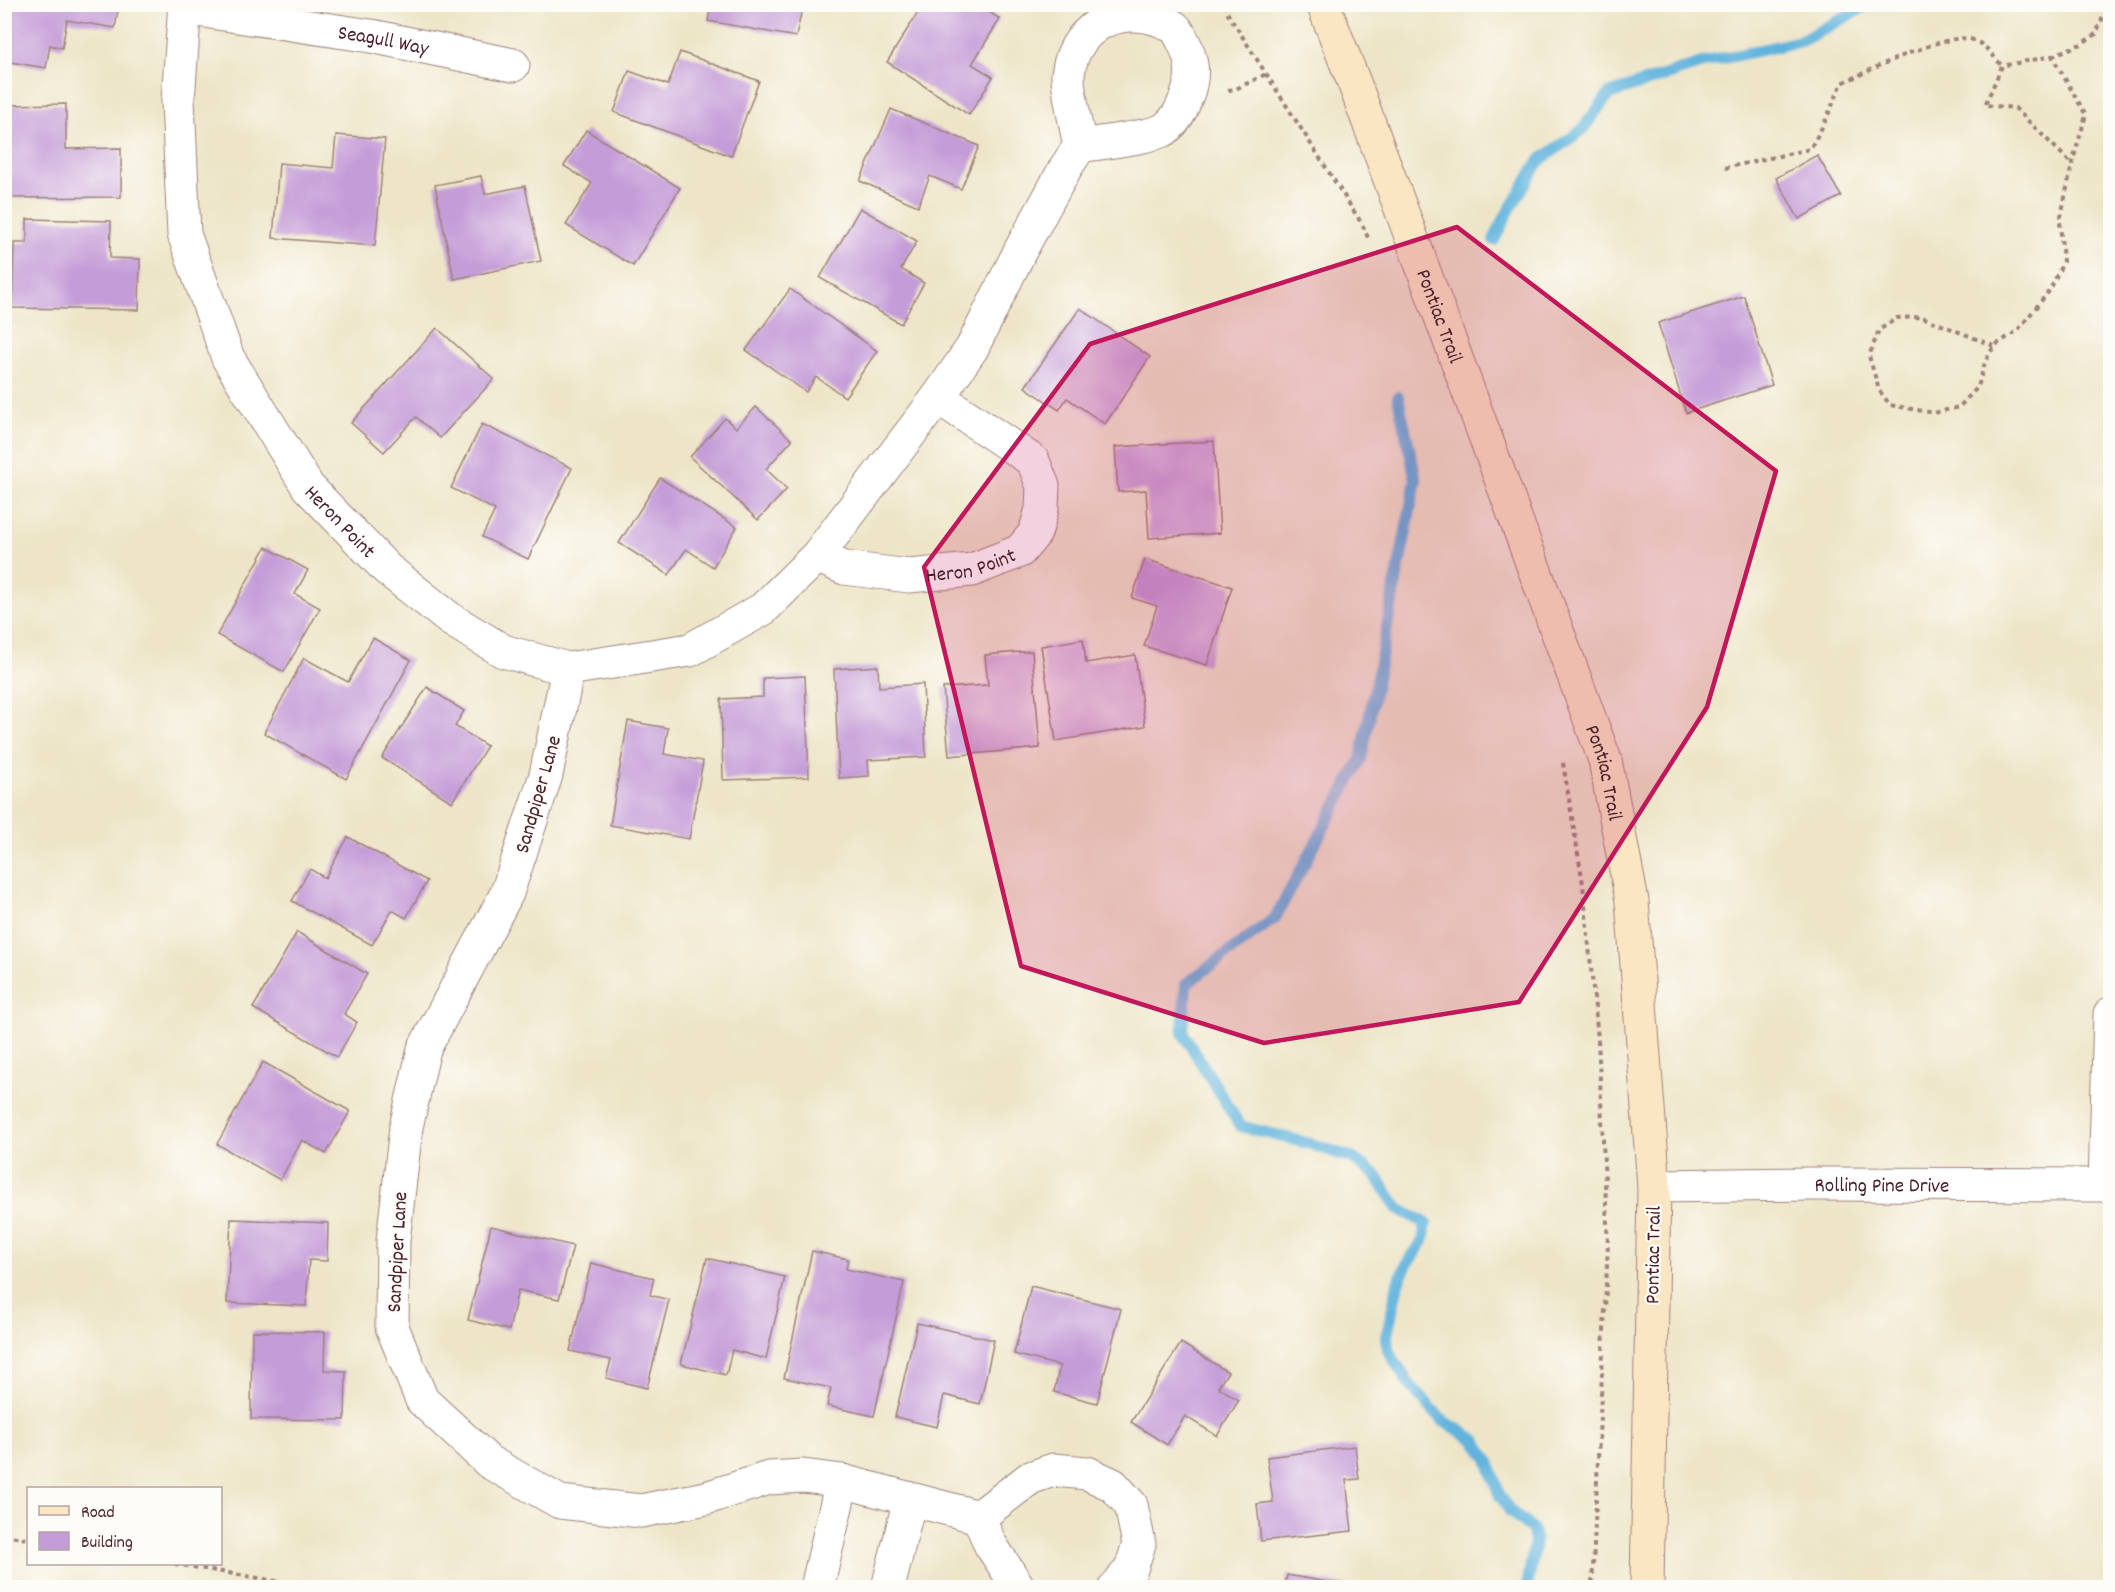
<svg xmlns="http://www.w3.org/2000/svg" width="2115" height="1592" font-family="Dekko,sans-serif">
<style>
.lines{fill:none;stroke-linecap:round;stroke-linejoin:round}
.stream{stroke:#62b4dd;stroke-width:12}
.building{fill:#c49cd8}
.street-casing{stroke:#9c827a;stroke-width:35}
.secondary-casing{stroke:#9c827a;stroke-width:35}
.path{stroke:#9c827a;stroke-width:4;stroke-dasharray:4.5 4.5;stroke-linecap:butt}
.street{stroke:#fff;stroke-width:33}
.secondary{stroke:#fbe6c4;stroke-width:33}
.marked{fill:#c2185b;fill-opacity:0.2;stroke:#c2185b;stroke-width:4.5;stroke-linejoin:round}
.labels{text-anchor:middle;stroke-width:4.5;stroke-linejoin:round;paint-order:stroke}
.street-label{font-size:21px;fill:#4a1f2b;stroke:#fdfcf7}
</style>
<rect width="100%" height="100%" fill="#fdfcf7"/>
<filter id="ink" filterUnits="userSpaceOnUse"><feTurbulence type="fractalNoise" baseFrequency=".0167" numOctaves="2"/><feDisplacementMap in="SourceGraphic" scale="12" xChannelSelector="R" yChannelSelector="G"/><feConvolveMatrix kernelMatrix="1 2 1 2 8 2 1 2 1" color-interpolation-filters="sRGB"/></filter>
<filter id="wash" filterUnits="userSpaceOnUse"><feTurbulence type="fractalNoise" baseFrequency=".008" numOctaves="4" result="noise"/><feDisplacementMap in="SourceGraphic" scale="24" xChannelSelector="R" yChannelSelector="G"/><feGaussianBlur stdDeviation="1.35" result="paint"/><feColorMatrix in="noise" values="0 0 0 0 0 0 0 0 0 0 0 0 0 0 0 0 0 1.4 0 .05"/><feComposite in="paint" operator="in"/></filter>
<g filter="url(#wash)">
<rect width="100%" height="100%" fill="#eee5c8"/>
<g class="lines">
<g class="stream">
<path d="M1494 240 1507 214 1539 161 1582 130 1609 94 1702 63 1801 41 1860 9 1865 4"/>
<path d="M1398 397 1416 480 1361 759 1275 918 1186 984 1183 1033 1240 1126 1314 1145 1352 1158 1375 1174 1398 1209 1426 1223 1423 1241 1407 1264 1398 1283 1387 1335 1388 1350 1408 1383 1442 1420 1474 1439 1488 1459 1499 1494 1510 1511 1533 1530 1535 1542 1527 1588"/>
</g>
</g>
<g id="blocks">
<g class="building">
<path d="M4 4H119L115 28 67 20 62 48 50 45 46 68 4 61Z"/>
<path d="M711 4H803L796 37 708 21Z"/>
<path d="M923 4H977L1000 19 972 64 993 77 969 115 887 62Z"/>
<path d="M680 52 759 81 731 156 614 112 629 71 668 85Z"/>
<path d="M66 104V149L121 148V197L4 198V105Z"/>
<path d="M891 109 979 146 961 189 930 176 918 206 860 181Z"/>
<path d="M586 130 680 188 633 266 566 225 592 183 564 166Z"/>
<path d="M336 135 385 139 375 246 273 238 279 163 333 168Z"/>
<path d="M1817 155 1841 196 1799 219 1776 178Z"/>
<path d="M481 176 485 194 525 186 541 261 454 279 435 185Z"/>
<path d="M860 208 917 241 901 269 924 283 901 324 820 278Z"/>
<path d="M27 219 111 221 110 258 140 259 139 310 12 308 14 243H27Z"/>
<path d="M790 289 877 351 845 397 816 377 806 392 746 350Z"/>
<path d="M1744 296 1772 385 1686 413 1658 323Z"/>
<path d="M1080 308 1150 357 1105 424 1067 398 1059 410 1025 387Z"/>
<path d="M437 328 494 379 440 438 416 417 384 452 351 423Z"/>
<path d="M756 407 792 440 766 469 787 489 758 520 690 457 725 418 736 428Z"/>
<path d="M482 424 572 468 528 559 482 537 495 510 451 488Z"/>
<path d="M1214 441 1220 533 1149 538 1146 490 1118 492 1115 447Z"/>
<path d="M660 478 737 527 713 567 686 549 669 575 619 543Z"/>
<path d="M266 547 308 570 295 594 320 608 284 672 217 635Z"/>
<path d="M1145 559 1232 587 1207 665 1144 646 1157 606 1132 598Z"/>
<path d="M373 638 411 660 346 779 264 733 304 658 348 682Z"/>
<path d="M1083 639 1086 663 1135 655 1145 726 1056 741 1041 646Z"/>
<path d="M1032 651 1040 748 949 756 943 688 988 685 985 655Z"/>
<path d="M878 666 879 687 923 684 926 757 868 760 869 776 839 778 834 669Z"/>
<path d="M805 676 809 777 723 780 721 699 763 697V678Z"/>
<path d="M427 687 464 711 455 726 487 746 452 802 382 758Z"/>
<path d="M628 721 668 728 664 754 703 761 689 839 610 825Z"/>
<path d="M348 837 427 881 406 918 392 910 372 945 292 901 310 869 325 878Z"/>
<path d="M297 932 367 974 344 1014 357 1022 337 1057 253 1008Z"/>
<path d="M263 1062 350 1111 326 1154 302 1140 280 1180 217 1144Z"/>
<path d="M231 1219 328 1223 327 1261 309 1260 306 1306 227 1303Z"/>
<path d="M491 1226 573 1246 559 1299 518 1290 509 1330 468 1320Z"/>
<path d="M812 1251 848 1259 846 1269 904 1282 874 1416 827 1406 831 1388 784 1378Z"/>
<path d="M707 1258 785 1277 766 1359 732 1350 726 1375 681 1364Z"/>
<path d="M591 1263 654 1278 650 1295 669 1300 647 1388 606 1378 611 1360 570 1351Z"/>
<path d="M1031 1286 1121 1309 1097 1403 1054 1392 1060 1366 1014 1354Z"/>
<path d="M917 1323 994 1340 980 1404 944 1395 937 1427 895 1417Z"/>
<path d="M252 1331 325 1332 324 1370 346 1371 345 1420 251 1419Z"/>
<path d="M1181 1343 1228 1372 1218 1387 1239 1400 1217 1436 1185 1416 1167 1445 1131 1422Z"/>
<path d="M1355 1446 1359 1479 1346 1480 1352 1531 1261 1541 1257 1504 1273 1502 1267 1457Z"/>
<path d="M1287 1575 1350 1586V1588H1285Z"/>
</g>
</g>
</g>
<g filter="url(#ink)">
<use href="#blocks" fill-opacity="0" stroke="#9c827a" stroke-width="1.5"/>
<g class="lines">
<defs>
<g id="street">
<path id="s1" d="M185 4 178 100 184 234 228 358 308 487 387 569 450 619 503 651 568 669 690 650 763 609 817 556 938 397 972 348 1020 251 1066 167 1080 146C1077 130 1067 88 1068 74 1075 20 1130 0 1174 27 1178 30 1180 35 1182 39 1192 58 1195 74 1187 95 1182 109 1177 120 1165 129 1153 137 1097 143 1080 146"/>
<path id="s2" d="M184 8 371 36 513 65"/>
<path id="s3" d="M817 556 844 568 909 576 972 570 1020 551 1035 533 1042 509 1043 486 1033 461 938 397"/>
<path d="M568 669 546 775 507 893 424 1049 406 1127 393 1241 392 1327 422 1400 489 1462 560 1502 641 1511 706 1498 769 1478 803 1476 842 1481 979 1517"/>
<path d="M2105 1185 2110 1014"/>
<path id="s4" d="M1654 1186 1813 1184 2110 1185"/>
<path d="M979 1517 1030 1478 1053 1470 1087 1473 1113 1485 1131 1505 1139 1544 1131 1569 1115 1588"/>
<path d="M979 1517 990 1544 1019 1588"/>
<path d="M817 1588 842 1481"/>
<path d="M888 1588 910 1499"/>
</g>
<g id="secondary">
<path id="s5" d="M1323 4 1355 85 1605 760 1632 901 1654 1186 1647 1588"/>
</g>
</defs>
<use href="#street" class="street-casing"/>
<use href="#secondary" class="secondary-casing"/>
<g class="path">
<path d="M1225 4 1226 11 1362 224 1369 240"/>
<path d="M2052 56 2081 44 2096 34 2102 19 2110 8"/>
<path d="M1228 90 1236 89 1266 74"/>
<path d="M1725 168 1810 149 1824 124 1842 83C1869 71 1944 33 1970 39 1984 42 1993 56 2002 66"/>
<path d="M1994 346 1922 317 1897 318 1879 330 1869 356 1879 390 1890 405 1934 413 1959 407 1978 387 1985 362 1994 346 2017 331 2050 290 2063 262 2060 221 2072 164 2086 115 2052 56 2002 66 1985 105 2015 108 2072 164"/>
<path d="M1563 763 1583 884 1598 1039 1608 1244 1592 1588"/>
<path d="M4 1535 28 1539"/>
<path d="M175 1564 318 1588"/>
</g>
<use href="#street" class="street"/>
<use href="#secondary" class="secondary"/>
</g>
</g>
<path class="marked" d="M1457 227 1776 471 1707 707 1519 1002 1264 1043 1021 966 924 567 1090 344Z"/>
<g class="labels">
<g class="street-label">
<text dy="7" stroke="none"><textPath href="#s2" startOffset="202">Seagull Way</textPath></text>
<text dy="7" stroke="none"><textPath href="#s5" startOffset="333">Pontiac Trail</textPath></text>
<text dy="7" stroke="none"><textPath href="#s1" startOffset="561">Heron Point</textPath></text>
<text dy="7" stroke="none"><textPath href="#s3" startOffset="158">Heron Point</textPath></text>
<text dy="7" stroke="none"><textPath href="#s5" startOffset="819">Pontiac Trail</textPath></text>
<text transform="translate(537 794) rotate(-74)" y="7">Sandpiper Lane</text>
<text dy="7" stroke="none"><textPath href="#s4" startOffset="228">Rolling Pine Drive</textPath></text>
<text transform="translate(396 1252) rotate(-87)" y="7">Sandpiper Lane</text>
<text transform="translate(1652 1255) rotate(-89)" y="7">Pontiac Trail</text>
</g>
</g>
<rect width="2115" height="1592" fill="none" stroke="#fdfcf7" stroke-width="24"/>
<rect x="27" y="1487" width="195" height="78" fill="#fdfcf7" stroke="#b5a4a5" stroke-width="1.5"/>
<rect x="39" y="1506" width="30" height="9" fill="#fbe6c4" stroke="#b5a4a5" stroke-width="1.5"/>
<text x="81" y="1517" font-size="18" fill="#4a1f2b">Road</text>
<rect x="39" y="1532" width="30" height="18" fill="#c49cd8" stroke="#b5a4a5" stroke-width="1.5"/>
<text x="81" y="1547" font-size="18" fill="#4a1f2b">Building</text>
</svg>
